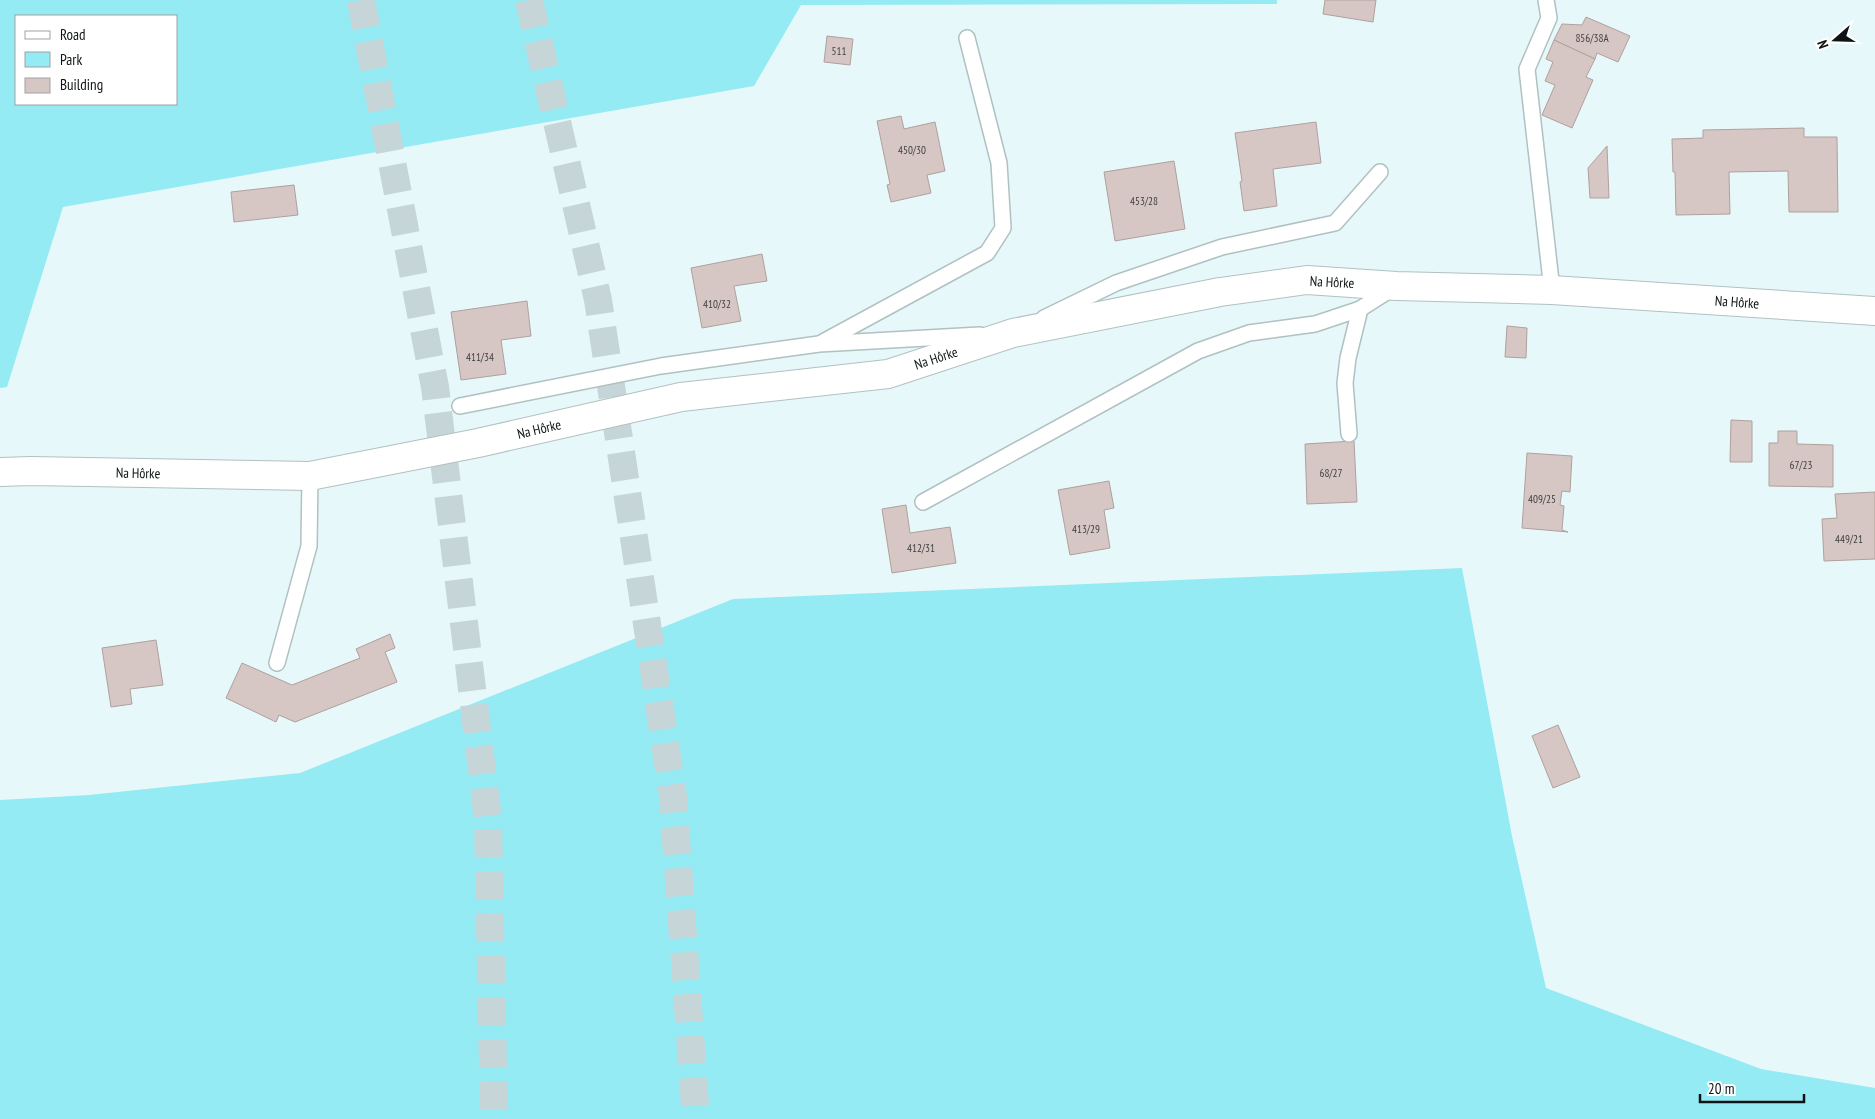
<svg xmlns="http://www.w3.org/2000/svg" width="1875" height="1119" font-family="'PT Sans Narrow',sans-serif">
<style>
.green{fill:#94ebf4;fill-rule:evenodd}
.building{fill:#d7c7c4;stroke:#afa09d}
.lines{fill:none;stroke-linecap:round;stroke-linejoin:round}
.highway-tunnel{stroke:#c6d6d8;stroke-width:28;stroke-dasharray:28 14;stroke-linecap:butt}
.lane-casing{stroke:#b0c1c2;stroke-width:18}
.street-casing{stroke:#b0c1c2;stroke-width:30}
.lane{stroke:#fff;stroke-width:15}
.street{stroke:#fff;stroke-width:28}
.labels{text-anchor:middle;stroke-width:5;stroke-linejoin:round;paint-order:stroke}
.number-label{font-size:11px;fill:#404141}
.street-label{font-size:14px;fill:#0e1415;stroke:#fff}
</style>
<rect width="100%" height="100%" fill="#e7f8fa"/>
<g class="green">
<path d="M0 0H1277V4L801 5 754 86 63 207 7 387 0 388ZM16 16H176V104H16Z"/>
<path d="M1462 568 1512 836 1546 988 1761 1069 1875 1088V1119H0V800L89 795 300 773 733 599Z"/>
</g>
<g class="building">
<path d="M1325 0H1376L1373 22 1323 14Z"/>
<path d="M1586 17 1630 36 1618 62 1597 53 1595 59 1554 40 1562 24 1582 25Z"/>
<path d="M827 36 853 39 850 65 824 62Z"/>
<path d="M1554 40 1595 59 1586 77 1593 80 1572 128 1542 115 1555 85 1545 81 1553 62 1546 59Z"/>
<path d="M901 116 904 129 935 122 945 171 927 175 931 193 891 202 887 185 890 184 877 121Z"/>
<path d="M1316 122 1321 163 1273 169 1277 206 1244 211 1240 182 1242 181 1235 133Z"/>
<path d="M1804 128V137H1837L1838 212H1789L1788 171 1729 172 1730 214 1676 215 1675 172H1673L1672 139 1703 138V130Z"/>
<path d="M1607 146 1609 198H1590L1588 168Z"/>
<path d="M1174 161 1185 229 1115 241 1104 172Z"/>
<path d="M294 185 298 215 234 222 231 192Z"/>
<path d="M762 254 767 281 734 286 741 321 702 328 691 268Z"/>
<path d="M527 301 531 336 501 340 506 374 461 380 451 312Z"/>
<path d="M1507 326 1527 328 1526 358 1505 357Z"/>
<path d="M1731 420 1752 421V462H1730Z"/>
<path d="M1778 431H1797V444L1833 445V487L1769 486V443H1778Z"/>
<path d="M1354 441 1357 502 1307 504 1305 444Z"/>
<path d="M1527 453 1572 456 1570 492 1562 491 1560 505 1564 506 1562 530 1568 532 1522 528Z"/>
<path d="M1109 481 1114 508 1104 510 1110 548 1070 555 1058 490Z"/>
<path d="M1875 492V559L1824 561 1822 519 1837 518 1835 494Z"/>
<path d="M906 505 910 533 950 527 956 563 892 573 882 509Z"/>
<path d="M390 634 395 648 385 652 397 682 295 722 279 715 276 722 226 698 242 663 292 685 360 658 356 649Z"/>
<path d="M156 640 163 685 130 689 132 704 111 707 102 648Z"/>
<path d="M1558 725 1580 777 1553 788 1532 736Z"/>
</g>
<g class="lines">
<g class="highway-tunnel">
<path d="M361 0 435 387 488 819 494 1119"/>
<path d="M529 0 598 300 673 796 696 1119"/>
</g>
<defs>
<g id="lane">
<path d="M1546 0 1549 18 1527 69 1552 290"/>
<path d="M1044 318 1116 283 1222 247 1335 223 1380 172"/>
<path d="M823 342 987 253 1003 228 999 163 967 38"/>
<path d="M460 406 661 366 819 344 980 335"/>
<path d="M1349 434 1345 383 1348 358 1360 309"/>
<path d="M923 502 1198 351 1249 333 1315 324 1360 309 1393 288"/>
<path d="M277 663 309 546 310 476"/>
</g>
<path id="street" d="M0 472 31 471 310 476 478 443 681 397 888 374 1013 333 1220 292 1307 280 1396 286 1552 290 1875 311"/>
</defs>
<use href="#lane" class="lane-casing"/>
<use href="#street" class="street-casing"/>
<use href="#lane" class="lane"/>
<use href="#street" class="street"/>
</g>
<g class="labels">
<g class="number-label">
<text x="1592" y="42">856/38A</text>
<text x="839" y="55">511</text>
<text x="912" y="154">450/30</text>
<text x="1144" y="205">453/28</text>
<text x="717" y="308">410/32</text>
<text x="480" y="361">411/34</text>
<text x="1801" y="469">67/23</text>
<text x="1331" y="477">68/27</text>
<text x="1542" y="503">409/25</text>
<text x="1086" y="533">413/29</text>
<text x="1849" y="543">449/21</text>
<text x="921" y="552">412/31</text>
</g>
<g class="street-label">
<text transform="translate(1332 282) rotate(3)" y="5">Na Hôrke</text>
<text transform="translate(1737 302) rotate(4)" y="5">Na Hôrke</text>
<text transform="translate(936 358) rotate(-18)" y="5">Na Hôrke</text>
<text transform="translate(539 429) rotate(-13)" y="5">Na Hôrke</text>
<text transform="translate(138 473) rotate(1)" y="5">Na Hôrke</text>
</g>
</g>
<rect x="15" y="15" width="162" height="90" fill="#ffffff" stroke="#9fa1a1"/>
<rect x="25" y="31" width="25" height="8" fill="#ffffff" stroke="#9fa1a1"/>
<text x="60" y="40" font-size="15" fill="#0e1415">Road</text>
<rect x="25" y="52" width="25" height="15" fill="#94ebf4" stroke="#9fa1a1"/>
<text x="60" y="65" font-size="15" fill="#0e1415">Park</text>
<rect x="25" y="78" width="25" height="15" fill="#d7c7c4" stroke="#9fa1a1"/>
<text x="60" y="90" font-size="15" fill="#0e1415">Building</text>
<g transform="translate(1835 40) rotate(250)" stroke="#ffffff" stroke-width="4" paint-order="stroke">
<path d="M0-4L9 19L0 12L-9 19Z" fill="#0e1415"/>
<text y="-8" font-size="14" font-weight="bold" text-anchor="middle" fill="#0e1415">N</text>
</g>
<path d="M1700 1094v8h104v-8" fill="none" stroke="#0e1415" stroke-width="2.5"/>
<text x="1708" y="1094" font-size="15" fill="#0e1415" stroke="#ffffff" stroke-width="4" paint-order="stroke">20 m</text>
</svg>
